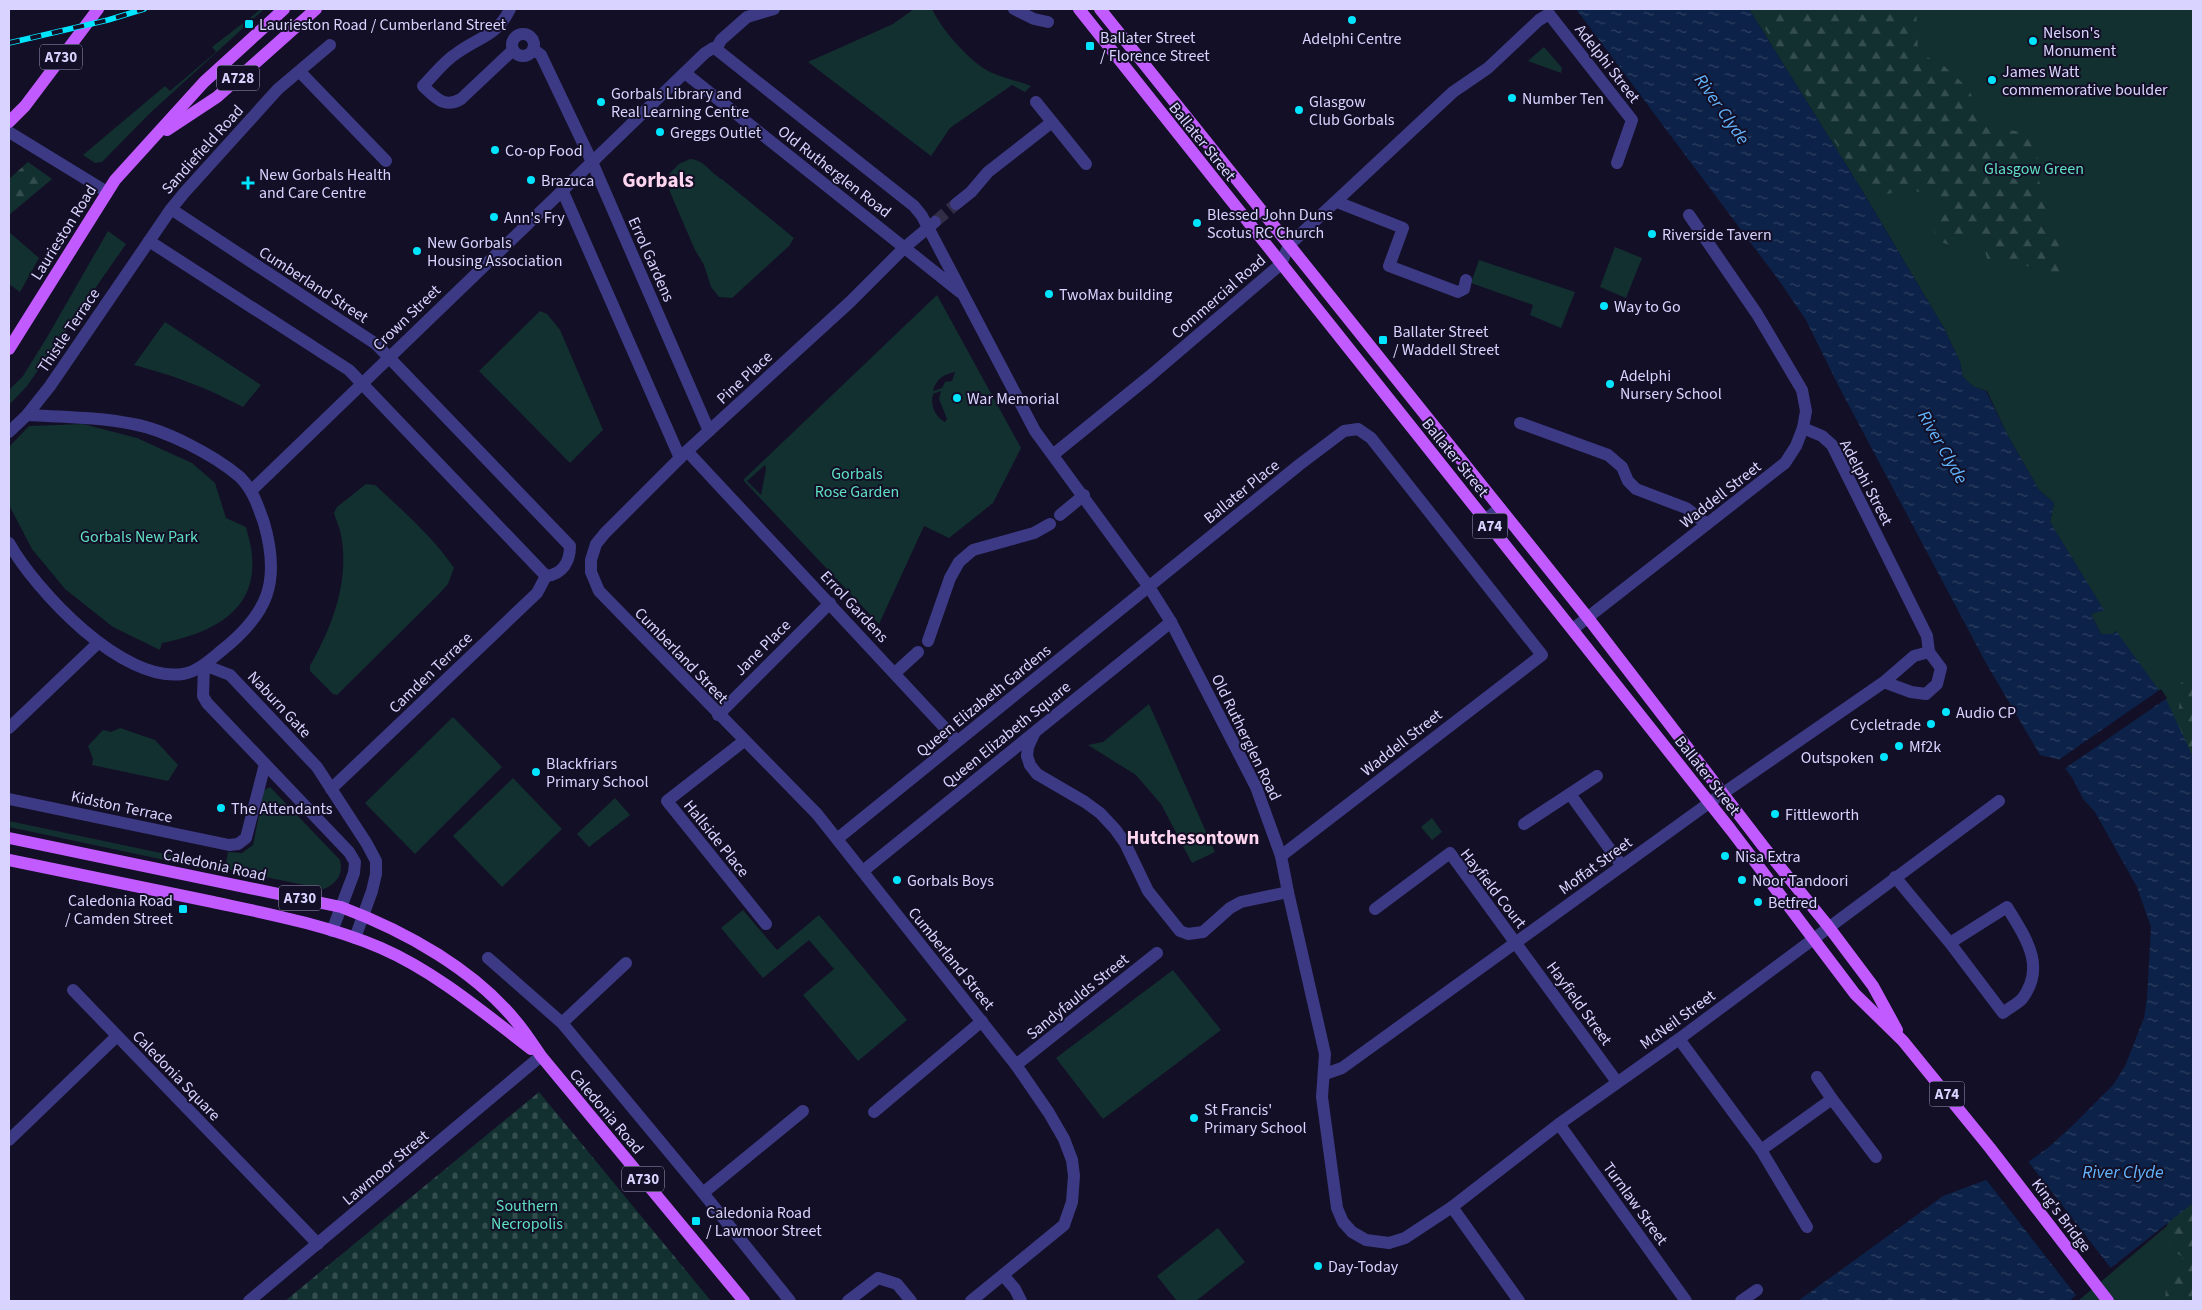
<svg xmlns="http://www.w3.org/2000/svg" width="2202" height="1310" font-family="'Source Sans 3',sans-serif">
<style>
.green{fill:#12302f;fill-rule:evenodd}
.forest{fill:url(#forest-firs)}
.cemetery{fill:url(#cemetery-stones)}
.water{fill:url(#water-ripples)}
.pier{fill:#130f26}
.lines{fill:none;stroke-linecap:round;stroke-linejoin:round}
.minor-tunnel{stroke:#312d47;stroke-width:12;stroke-dasharray:12 6;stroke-linecap:butt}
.minor{stroke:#3d3a85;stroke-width:12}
.major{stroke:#c25bff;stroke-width:12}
.rail-casing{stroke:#00e5ff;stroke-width:5.5}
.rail{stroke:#130f26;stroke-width:4;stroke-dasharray:11;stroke-linecap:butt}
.poi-dot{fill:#00e5ff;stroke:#130f26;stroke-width:2}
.labels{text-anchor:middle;stroke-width:4;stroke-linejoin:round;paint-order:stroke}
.shield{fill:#130f26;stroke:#9e99be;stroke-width:1}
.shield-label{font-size:15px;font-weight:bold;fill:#d9d4ff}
.poi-label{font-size:16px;fill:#d9d4ff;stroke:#130f26;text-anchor:start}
.street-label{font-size:16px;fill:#d9d4ff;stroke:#130f26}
.park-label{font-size:16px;fill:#5fe0c0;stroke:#130f26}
.water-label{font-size:18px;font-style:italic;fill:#62b6ff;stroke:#130f26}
.quarter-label{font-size:19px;font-weight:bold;fill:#ffd6f0;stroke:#130f26}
.district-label{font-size:21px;font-weight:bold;fill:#ffd6f0;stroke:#130f26}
</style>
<defs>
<pattern id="forest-firs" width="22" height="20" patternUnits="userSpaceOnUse" patternTransform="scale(1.25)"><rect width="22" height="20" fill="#12302f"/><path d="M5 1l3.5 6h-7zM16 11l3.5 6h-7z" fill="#344d4e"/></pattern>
<pattern id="cemetery-stones" width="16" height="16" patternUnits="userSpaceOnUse" patternTransform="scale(1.25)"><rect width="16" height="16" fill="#12302f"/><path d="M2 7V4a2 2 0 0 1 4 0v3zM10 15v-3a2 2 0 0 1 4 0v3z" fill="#344d4e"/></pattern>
<pattern id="water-ripples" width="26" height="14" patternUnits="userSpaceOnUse" patternTransform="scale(1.25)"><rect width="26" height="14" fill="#0c2248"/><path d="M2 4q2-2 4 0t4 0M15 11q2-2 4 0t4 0" fill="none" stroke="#2f4163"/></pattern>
</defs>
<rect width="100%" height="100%" fill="#130f26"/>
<g class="green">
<path d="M261 9H264L149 114 102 162 95 163 83 155 165 86 170 91 216 52 212 47Z"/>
<path d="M914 9H932C942 30 969 61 990 72 1003 78 1018 81 1031 86L1025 92 1012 85 950 128 931 156 808 62 893 24Z"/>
<path d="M1749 9H2193V757L2116 631 2113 634H2101L2091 614 2103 609 2050 522 2054 503 2039 490 2007 434 1987 391 1974 387 1963 377 1960 362 1944 328 1860 187Z"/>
<path d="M1544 47 1562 68 1561 73 1528 61Z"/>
<path d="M690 159C704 159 711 174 723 180L794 238 789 246 732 298 719 297 711 287 704 265 695 250 670 192 667 178 669 174 679 164Z"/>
<path d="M108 231 126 244 27 386 9 405V390L23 376 46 339Z"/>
<path d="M9 232 39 258 20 292 9 284Z"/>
<path d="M1615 247 1642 258 1626 298 1600 287Z"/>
<path d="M1479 260 1575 292 1561 328 1530 315 1533 305 1471 283Z"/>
<path d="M937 295 1021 448 993 503 949 538 924 526 879 624 743 480ZM955 372 952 381 945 382 942 388 933 391C936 379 944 374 955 372ZM941 391 939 399 947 419 945 422C935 417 930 405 933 394ZM765 465 766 469 761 495 747 481Z"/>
<path d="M540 311 547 314 560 330 603 430 570 463 479 371Z"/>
<path d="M165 322 261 385 243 407C205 387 175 376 134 365Z"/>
<path d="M83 424 137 438 192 463 215 483 226 518 246 527C248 536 252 547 252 557 257 613 208 634 162 643L160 650 113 627 65 589 32 549 9 505V447L29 426Z"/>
<path d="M366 484 375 485C402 510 433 537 454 568L448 584 436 597 337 695 333 694 310 671V666C332 627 350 581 341 535 340 528 336 520 334 513L337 507Z"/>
<path d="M1149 704 1215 852 1192 863 1161 804 1136 775 1088 745 1103 742Z"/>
<path d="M453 717 502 767 415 854 365 803Z"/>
<path d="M120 728 155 740 178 765 168 781 92 765 93 759 88 746 103 730 111 732Z"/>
<path d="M513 778 562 829 502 887 453 836Z"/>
<path d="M270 787 340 860C344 874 336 884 324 889L225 869 228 852 242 853 253 845 264 790Z"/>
<path d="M615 798 630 815 589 847 577 834Z"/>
<path d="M1432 818 1442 832 1432 840 1421 827Z"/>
<path d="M9 821 213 864 212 870 9 827Z"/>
<path d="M743 910 777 950 819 915 907 1020 858 1061 803 995 834 969 809 940 763 978 721 928Z"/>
<path d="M1173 970 1221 1030 1103 1119 1056 1058Z"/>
<path d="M2193 1204V1301H2078Z"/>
<path d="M1218 1228 1245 1262 1196 1301H1177L1157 1276Z"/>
</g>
<g class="forest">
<path d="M1753 9H1916L1918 52 1944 66 1968 88 1987 128 2026 132 2038 157V180L2051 199 2048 215 2059 236V259L2065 279 2059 285C2032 263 2022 263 1988 262L1982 240 1969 234 1955 247 1938 241 1932 226 1941 211C1915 181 1905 188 1871 200Z"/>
<path d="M28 162 52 179 9 215V179Z"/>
<path d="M2193 672V774L2177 732 2181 683Z"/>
<path d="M2193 1201V1301H2165L2166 1286 2183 1257 2170 1249C2161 1219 2170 1217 2193 1201Z"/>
</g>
<path class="cemetery" d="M539 1092 711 1301H285Z"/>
<path class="water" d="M1576 9H1749L1860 187 1944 328 1960 362 1963 377 1974 387 1986 391 2007 434 2039 490 2054 503 2050 522 2104 610 2091 614 2101 634H2113L2116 631 2167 701 2193 757V1203L2069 1301H1798L1943 1196 2021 1167 2049 1147 2072 1126 2113 1085 2125 1066 2144 1018 2147 998 2151 927 2137 887 2095 812 2083 799 2073 779 2058 759 2040 755 1986 663 1838 385 1806 320 1780 282Z"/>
<g class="pier">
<path d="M2161 689 2167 698 2064 769 2057 761Z"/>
<path d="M2027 1160 2113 1271 2078 1298 1985 1178Z"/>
</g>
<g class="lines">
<path class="minor-tunnel" d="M936 221 956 204"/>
<g class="minor">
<path d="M510 9C497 36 479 37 457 53 444 61 434 75 423 86 435 97 444 109 461 99L513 50"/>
<path d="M1014 9 1034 19 1048 22"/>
<circle cx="523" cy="45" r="11"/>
<path d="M533 49 541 55 592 162 709 431"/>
<path d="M716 49 914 206 922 216 1035 431 1149 587 1171 622 1256 787 1281 856 1288 892 1325 1054 1322 1097 1337 1208 1343 1222 1352 1232 1366 1240 1389 1243 1405 1238 1452 1207 1559 1124 1679 1039 1999 801"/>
<path d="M716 49 721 40 747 17 774 9"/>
<path d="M300 72 386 161"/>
<path d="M685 73 960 292"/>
<path d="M1036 102 1086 164"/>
<path d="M9 132 107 192"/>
<path d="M563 192 680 458"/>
<path d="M1337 202 1403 228 1389 266 1458 292 1464 289 1466 280"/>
<path d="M956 204 971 192 988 172 1052 122"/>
<path d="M171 209 376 344 570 546C570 561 563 574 546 576"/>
<path d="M1689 215 1757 314 1802 390 1806 411 1803 428 1822 436 1832 445 1927 636 1929 652"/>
<path d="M935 222 905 247 850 302 687 451 605 533 596 544 591 560V572L599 591 817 814 1016 1065 1049 1113 1064 1139 1072 1160 1074 1176 1072 1202 1064 1225 971 1301"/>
<path d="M149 241 349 370 546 576"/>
<path d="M1520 423 1608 455 1622 467 1628 481 1636 489 1686 508 1707 524"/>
<path d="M9 432 27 415 50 386 171 209 184 193 278 89 330 45"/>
<path d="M687 451 957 741"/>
<path d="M1054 454 1150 376 1281 264 1289 245 1453 92 1488 68 1539 20 1549 14 1632 120 1617 163"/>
<path d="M252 490 705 53 713 48 716 49"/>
<path d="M1060 515 1084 495"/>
<path d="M1485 520 1500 508"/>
<path d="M9 543C36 591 122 683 183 674 197 672 210 660 221 651 268 614 281 582 264 523 258 506 253 490 240 477 214 455 166 430 133 424 99 417 62 417 27 415"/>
<path d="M1573 629 1785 463 1796 446 1803 428"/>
<path d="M928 641 950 578 959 562 973 550 1034 533 1050 524"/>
<path d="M895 673 918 652"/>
<path d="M718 715 830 603"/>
<path d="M9 728 98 643"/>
<path d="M1034 734 1028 747 1027 756 1030 765 1037 774 1085 802 1100 813 1115 829 1125 843 1148 891 1180 931 1188 934 1203 932 1230 908 1241 902 1288 892"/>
<path d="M744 741 667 801 766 924"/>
<path d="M331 789 537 593 546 576"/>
<path d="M1570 794 1622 866"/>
<path d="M9 799 229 845 238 844 246 838 265 764"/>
<path d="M1524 824 1597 776"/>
<path d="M837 839 1299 465 1344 431 1358 429 1371 438 1542 655 1281 856"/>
<path d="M863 871 1171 622"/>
<path d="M1895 877 1950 943 2007 907C2025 937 2047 966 2022 999 2017 1004 2009 1008 2003 1013L1950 943"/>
<path d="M1375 909 1450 853 1617 1082"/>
<path d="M332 931 354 873 355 862 349 852 207 703 203 696 204 665 230 675 317 767 367 844 376 861V874L372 891 355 938"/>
<path d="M488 958 562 1023 703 1193 790 1301"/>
<path d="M73 990 318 1244"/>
<path d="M562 1023 626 963"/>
<path d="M1679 1039 1761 1150 1807 1227"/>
<path d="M1016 1065 1157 953"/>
<path d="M1325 1074 1342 1068 1709 803 1884 682 1914 656 1929 652 1941 668 1937 684 1926 694 1911 692 1884 682"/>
<path d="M1817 1077 1832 1099"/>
<path d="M874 1112 982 1021"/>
<path d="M1559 1124 1686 1301"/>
<path d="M9 1140 117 1036"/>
<path d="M1761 1150 1832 1099 1876 1157"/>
<path d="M703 1193 803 1111"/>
<path d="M1452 1207 1519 1301"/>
<path d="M1004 1276 1015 1289 1021 1301"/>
<path d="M249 1301 541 1056"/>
<path d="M848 1301 878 1278 897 1284 911 1301"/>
<path d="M1741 1301 1757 1290"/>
</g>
<g class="major">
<path d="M1079 9 1579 638 1731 830 1855 994 1903 1041 1990 1148 2108 1301"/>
<path d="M1100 9 1588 618 1763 846 1828 926 1873 986 1897 1030"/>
<path d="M9 122 25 106 98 9"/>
<path d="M167 130 217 97 316 9"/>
<path d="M9 349 115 180 204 82 284 9"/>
<path d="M9 838 341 907C405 931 476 970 519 1025 527 1035 534 1046 541 1056L744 1301"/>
<path d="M9 860C77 874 145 888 213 902 269 914 327 925 381 948 436 972 484 1013 531 1049"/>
</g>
<defs>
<path id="rail" d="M9 43 108 20 144 9"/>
</defs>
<use href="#rail" class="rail-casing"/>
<use href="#rail" class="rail"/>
</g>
<g class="poi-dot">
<circle cx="1352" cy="20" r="5"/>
<rect x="244" y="19" width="10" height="10" rx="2.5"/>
<circle cx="2033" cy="41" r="5"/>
<rect x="1085" y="41" width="10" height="10" rx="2.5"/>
<circle cx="1992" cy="80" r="5"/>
<circle cx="1512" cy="98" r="5"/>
<circle cx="601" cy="102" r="5"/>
<circle cx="1299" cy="110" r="5"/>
<circle cx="660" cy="132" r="5"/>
<circle cx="495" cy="150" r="5"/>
<circle cx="531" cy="180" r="5"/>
<path d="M245.5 175.5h5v5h5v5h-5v5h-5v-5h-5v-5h5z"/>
<circle cx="494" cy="217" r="5"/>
<circle cx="1197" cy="223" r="5"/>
<circle cx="1652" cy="234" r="5"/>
<circle cx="417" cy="251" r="5"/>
<circle cx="1049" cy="294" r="5"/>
<circle cx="1604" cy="306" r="5"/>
<rect x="1378" y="335" width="10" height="10" rx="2.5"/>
<circle cx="1610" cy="384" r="5"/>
<circle cx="957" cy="398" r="5"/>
<circle cx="1946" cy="712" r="5"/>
<circle cx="1931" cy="724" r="5"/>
<circle cx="1899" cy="746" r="5"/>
<circle cx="1884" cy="757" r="5"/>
<circle cx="536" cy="772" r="5"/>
<circle cx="221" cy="808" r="5"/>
<circle cx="1775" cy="814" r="5"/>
<circle cx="1725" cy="856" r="5"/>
<circle cx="897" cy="880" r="5"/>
<circle cx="1742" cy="880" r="5"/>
<circle cx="1758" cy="902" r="5"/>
<rect x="178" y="904" width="10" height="10" rx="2.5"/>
<circle cx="1194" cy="1118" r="5"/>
<rect x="691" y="1216" width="10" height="10" rx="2.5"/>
<circle cx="1318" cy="1266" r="5"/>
</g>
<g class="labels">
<g class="shield">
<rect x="40" y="44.5" width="42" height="25" rx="4"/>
<rect x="217" y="65.5" width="42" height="25" rx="4"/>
<rect x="1472.5" y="513.5" width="35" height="25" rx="4"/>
<rect x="279" y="885.5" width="42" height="25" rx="4"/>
<rect x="1929.5" y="1081.5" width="35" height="25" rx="4"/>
<rect x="622" y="1166.5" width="42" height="25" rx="4"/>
</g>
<g class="shield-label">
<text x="61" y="62">A730</text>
<text x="238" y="83">A728</text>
<text x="1490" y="531">A74</text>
<text x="300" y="903">A730</text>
<text x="1947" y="1099">A74</text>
<text x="643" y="1184">A730</text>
</g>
<g class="poi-label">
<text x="259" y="30">Laurieston Road / Cumberland Street</text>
<text x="2043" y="38">Nelson's<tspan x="2043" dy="18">Monument</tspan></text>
<text x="1100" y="43">Ballater Street<tspan x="1100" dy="18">/ Florence Street</tspan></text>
<text x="1352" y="44" text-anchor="middle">Adelphi Centre</text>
<text x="2002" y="77">James Watt<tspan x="2002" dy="18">commemorative boulder</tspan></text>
<text x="611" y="99">Gorbals Library and<tspan x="611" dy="18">Real Learning Centre</tspan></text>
<text x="1522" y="104">Number Ten</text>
<text x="1309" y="107">Glasgow<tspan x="1309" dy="18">Club Gorbals</tspan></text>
<text x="670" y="138">Greggs Outlet</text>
<text x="505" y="156">Co-op Food</text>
<text x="259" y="180">New Gorbals Health<tspan x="259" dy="18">and Care Centre</tspan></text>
<text x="541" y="186">Brazuca</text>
<text x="1207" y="220">Blessed John Duns<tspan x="1207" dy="18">Scotus RC Church</tspan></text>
<text x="504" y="223">Ann's Fry</text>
<text x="1662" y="240">Riverside Tavern</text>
<text x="427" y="248">New Gorbals<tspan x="427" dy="18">Housing Association</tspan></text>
<text x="1059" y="300">TwoMax building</text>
<text x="1614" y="312">Way to Go</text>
<text x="1393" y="337">Ballater Street<tspan x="1393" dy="18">/ Waddell Street</tspan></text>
<text x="1620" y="381">Adelphi<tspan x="1620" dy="18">Nursery School</tspan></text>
<text x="967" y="404">War Memorial</text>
<text x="1956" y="718">Audio CP</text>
<text x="1921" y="730" text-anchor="end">Cycletrade</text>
<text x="1909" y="752">Mf2k</text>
<text x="1874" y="763" text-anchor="end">Outspoken</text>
<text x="546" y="769">Blackfriars<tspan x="546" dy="18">Primary School</tspan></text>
<text x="231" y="814">The Attendants</text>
<text x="1785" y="820">Fittleworth</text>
<text x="1735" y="862">Nisa Extra</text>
<text x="907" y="886">Gorbals Boys</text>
<text x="1752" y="886">Noor Tandoori</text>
<text x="173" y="906" text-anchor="end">Caledonia Road<tspan x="173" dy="18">/ Camden Street</tspan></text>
<text x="1768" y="908">Betfred</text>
<text x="1204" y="1115">St Francis'<tspan x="1204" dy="18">Primary School</tspan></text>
<text x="706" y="1218">Caledonia Road<tspan x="706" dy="18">/ Lawmoor Street</tspan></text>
<text x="1328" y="1272">Day-Today</text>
</g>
<g class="street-label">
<text transform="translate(1608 63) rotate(52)" y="6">Adelphi Street</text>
<text transform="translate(1203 141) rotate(51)" y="6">Ballater Street</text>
<text transform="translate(202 149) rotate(-48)" y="6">Sandiefield Road</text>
<text transform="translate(835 171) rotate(38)" y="6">Old Rutherglen Road</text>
<text transform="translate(63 232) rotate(-58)" y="6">Laurieston Road</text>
<text transform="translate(652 259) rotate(66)" y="6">Errol Gardens</text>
<text transform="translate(314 284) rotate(33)" y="6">Cumberland Street</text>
<text transform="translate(1218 296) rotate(-41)" y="6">Commercial Road</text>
<text transform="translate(406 317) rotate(-44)" y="6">Crown Street</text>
<text transform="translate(68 330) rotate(-56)" y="6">Thistle Terrace</text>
<text transform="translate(744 377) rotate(-43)" y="6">Pine Place</text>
<text transform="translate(1456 457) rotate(51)" y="6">Ballater Street</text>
<text transform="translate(1867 482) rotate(62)" y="6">Adelphi Street</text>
<text transform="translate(1241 491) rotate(-39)" y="6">Ballater Place</text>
<text transform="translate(1720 494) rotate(-38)" y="6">Waddell Street</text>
<text transform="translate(855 606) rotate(47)" y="6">Errol Gardens</text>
<text transform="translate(762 647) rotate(-45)" y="6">Jane Place</text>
<text transform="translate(682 655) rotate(46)" y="6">Cumberland Street</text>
<text transform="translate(430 672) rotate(-44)" y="6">Camden Terrace</text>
<text transform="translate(983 700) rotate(-39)" y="6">Queen Elizabeth Gardens</text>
<text transform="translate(280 704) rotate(47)" y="6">Naburn Gate</text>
<text transform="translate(1006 734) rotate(-39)" y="6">Queen Elizabeth Square</text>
<text transform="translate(1247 737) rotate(64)" y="6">Old Rutherglen Road</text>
<text transform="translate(1401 742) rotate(-38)" y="6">Waddell Street</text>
<text transform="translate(1708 775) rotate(52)" y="6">Ballater Street</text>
<text transform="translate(122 806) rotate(12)" y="6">Kidston Terrace</text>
<text transform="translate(717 838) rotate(51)" y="6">Hallside Place</text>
<text transform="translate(215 864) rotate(12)" y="6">Caledonia Road</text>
<text transform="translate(1595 865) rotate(-36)" y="6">Moffat Street</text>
<text transform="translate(1494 888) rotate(52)" y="6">Hayfield Court</text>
<text transform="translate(952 958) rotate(51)" y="6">Cumberland Street</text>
<text transform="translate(1077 996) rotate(-39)" y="6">Sandyfaulds Street</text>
<text transform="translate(1580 1003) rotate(54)" y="6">Hayfield Street</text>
<text transform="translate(1677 1019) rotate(-36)" y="6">McNeil Street</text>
<text transform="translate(177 1075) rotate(46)" y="6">Caledonia Square</text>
<text transform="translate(607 1111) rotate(50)" y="6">Caledonia Road</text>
<text transform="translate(385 1167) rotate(-40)" y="6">Lawmoor Street</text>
<text transform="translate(1636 1203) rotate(54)" y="6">Turnlaw Street</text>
<text transform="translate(2062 1215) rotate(53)" y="6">King's Bridge</text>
</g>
<g class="park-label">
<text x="2034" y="174">Glasgow Green</text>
<text x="857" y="479">Gorbals<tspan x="857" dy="18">Rose Garden</tspan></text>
<text x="139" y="542">Gorbals New Park</text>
<text x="527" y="1211">Southern<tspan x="527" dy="18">Necropolis</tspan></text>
</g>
<g class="water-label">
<text transform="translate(1722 109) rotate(55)" y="6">River Clyde</text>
<text transform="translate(1943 447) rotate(60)" y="6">River Clyde</text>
<text x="2123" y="1178">River Clyde</text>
</g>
<g class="quarter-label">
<text x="1193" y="844">Hutchesontown</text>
</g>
<g class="district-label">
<text x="658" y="187">Gorbals</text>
</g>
</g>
<rect width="2202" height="1310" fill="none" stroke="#d9d4ff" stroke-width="20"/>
</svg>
